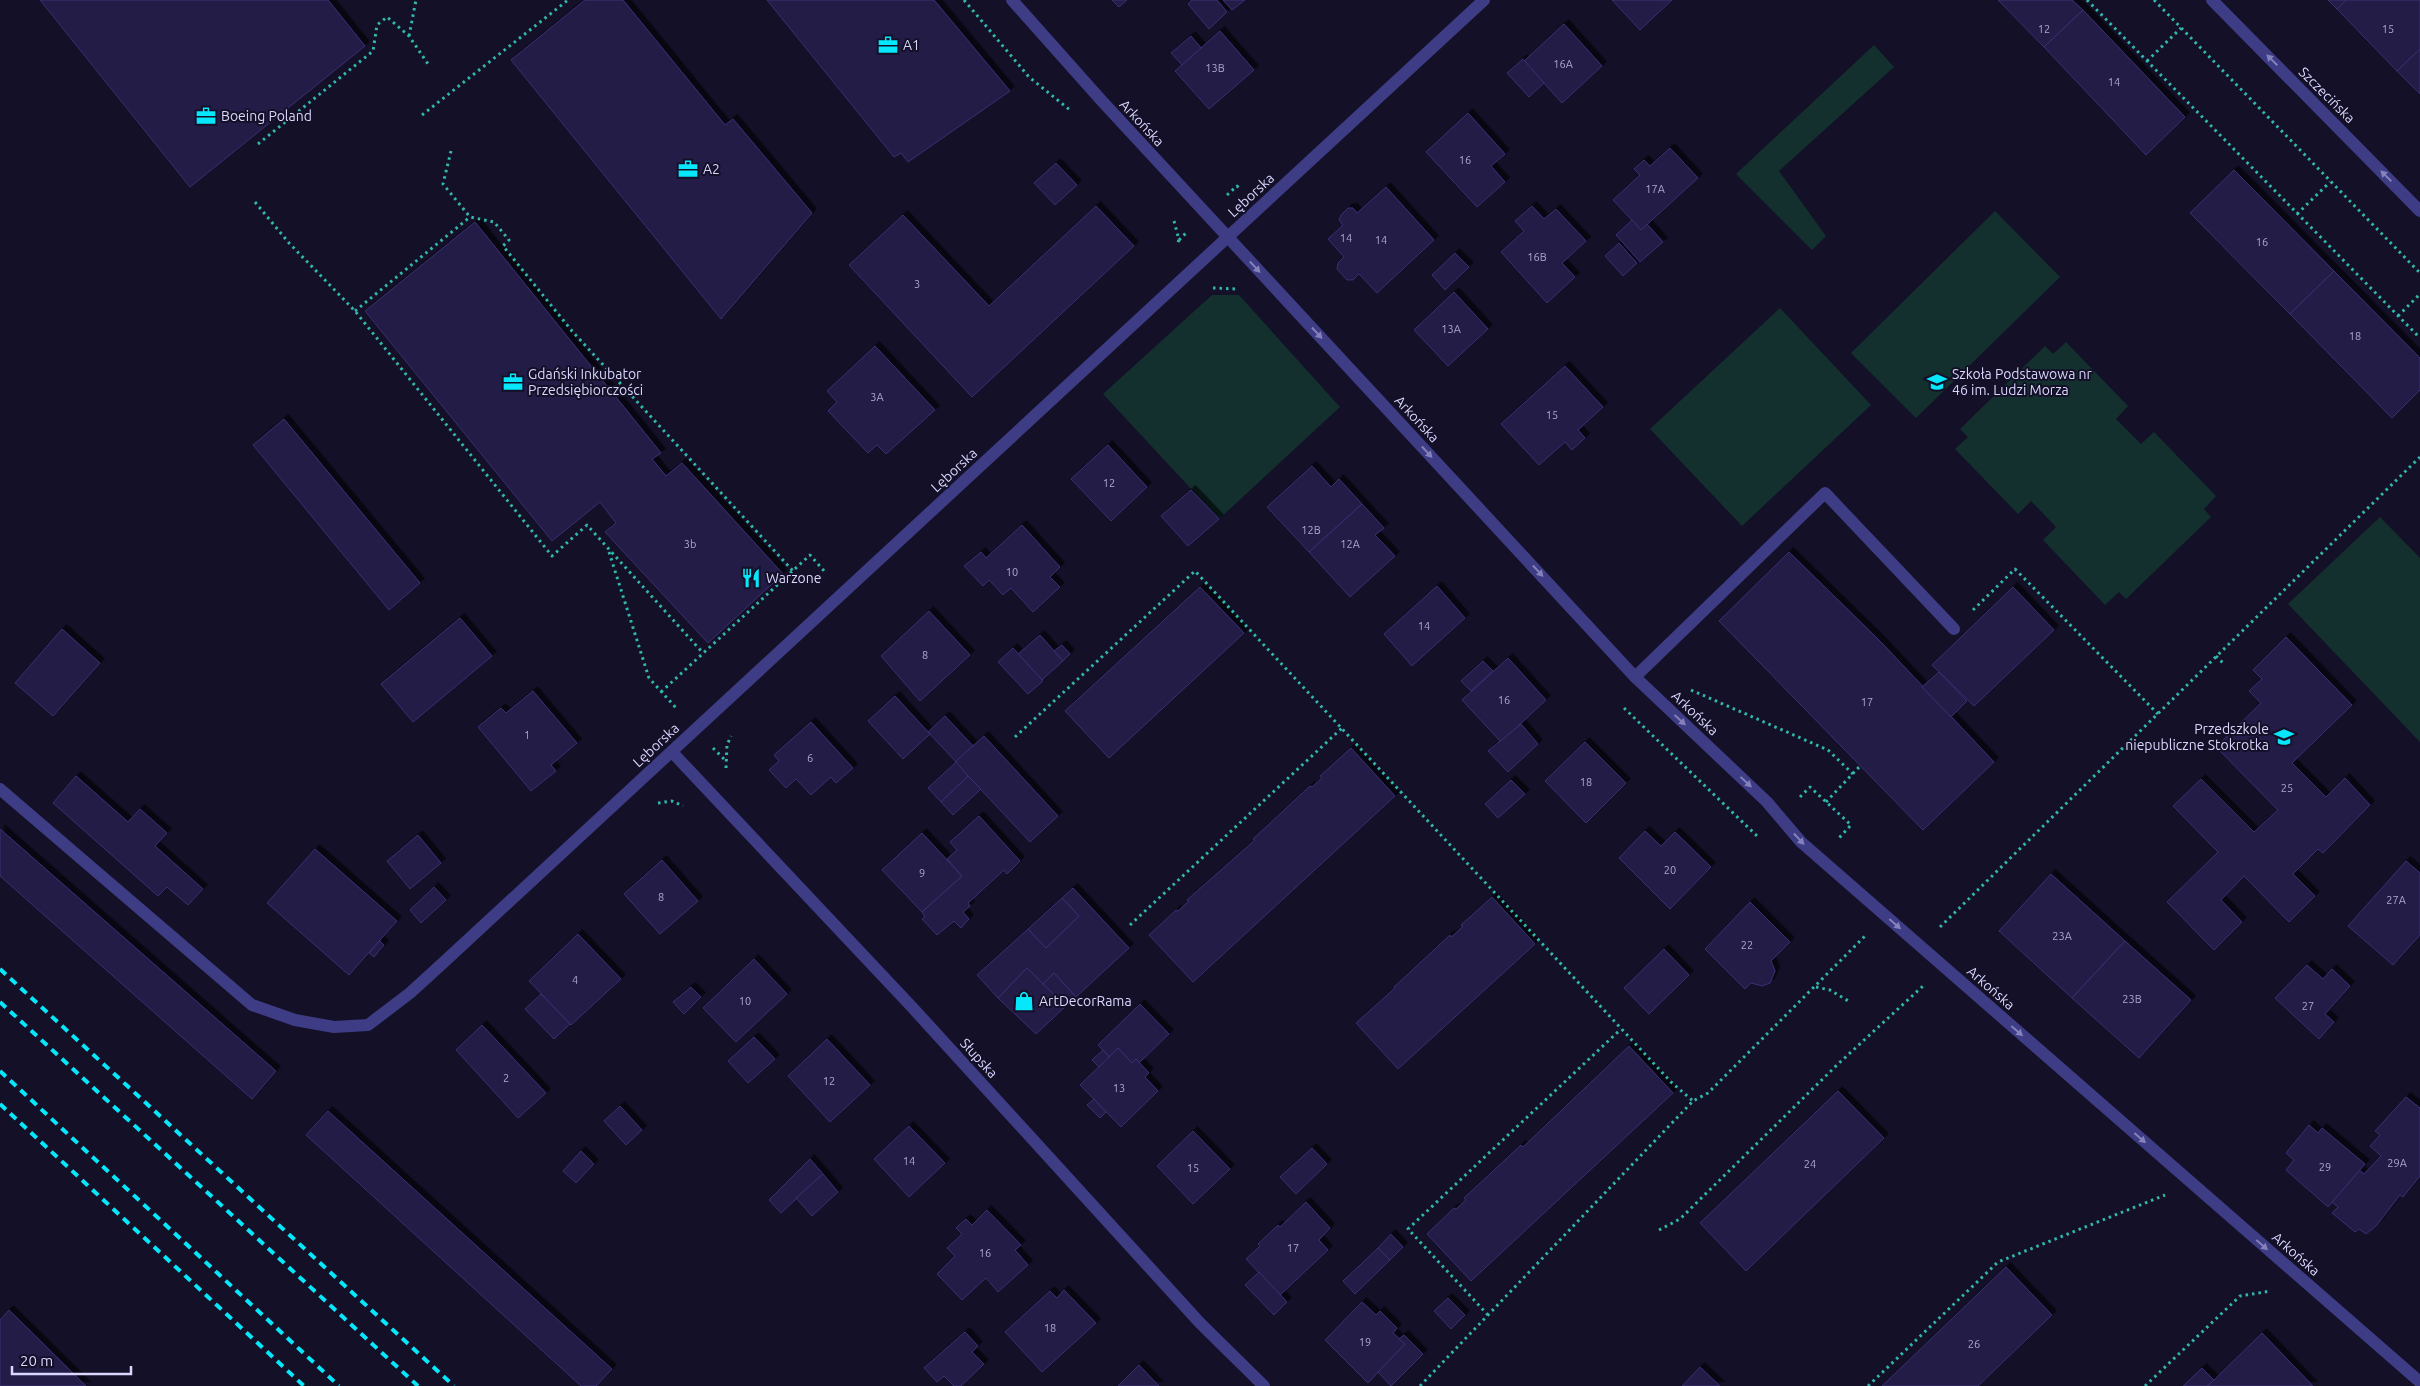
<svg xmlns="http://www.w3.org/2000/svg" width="2420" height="1386" font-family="Ubuntu,sans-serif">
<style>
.green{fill:#13302f}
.building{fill:#241c47;stroke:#3b2f73;filter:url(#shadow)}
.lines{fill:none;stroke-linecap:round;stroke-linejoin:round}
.path{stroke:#32b7ac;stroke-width:3;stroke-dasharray:2.5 4;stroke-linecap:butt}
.minor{stroke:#3d3c85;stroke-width:12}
.rail{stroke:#06e7fb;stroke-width:4;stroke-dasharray:8 6;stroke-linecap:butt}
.oneway{fill:#8481bb}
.labels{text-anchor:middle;stroke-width:4;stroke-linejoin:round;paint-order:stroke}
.number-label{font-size:11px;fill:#aca8d0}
.poi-label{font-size:14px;fill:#dad6fe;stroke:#131027;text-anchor:start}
.street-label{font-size:14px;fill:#dad6fe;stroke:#131027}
</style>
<defs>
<filter id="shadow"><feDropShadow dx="4.5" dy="-4.5" stdDeviation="0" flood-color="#0009"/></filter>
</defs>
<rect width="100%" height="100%" fill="#131027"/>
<g class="green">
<path d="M1874 45 1894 67 1779 171 1826 236 1812 250 1736 174Z"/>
<path d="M1995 211 2060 277 1916 418 1851 353Z"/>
<path d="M1212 295H1239L1340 407 1219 519 1103 394Z"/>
<path d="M1780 308 1871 405 1742 526 1650 429Z"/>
<path d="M2066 342 2128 406 2116 419 2141 444 2154 432 2216 496 2204 509 2211 517 2126 599 2119 592 2105 605 2043 540 2056 527 2031 501 2018 514 1955 449 1968 437 1960 429 2045 346 2053 354Z"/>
<path d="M2380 517 2420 558V742L2288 604Z"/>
</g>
<g class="building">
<path d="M40 0H328L365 46 190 187Z"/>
<path d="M585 0H623L725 125 733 119 812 213 721 319 511 60Z"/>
<path d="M767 0H934L1010 91 908 162 901 153 894 157Z"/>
<path d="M1112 0H1127L1119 7Z"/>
<path d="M1192 0H1217L1227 12 1209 29 1188 4Z"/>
<path d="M1223 0H1245L1232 10Z"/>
<path d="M1612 0H1672L1640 30Z"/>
<path d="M1998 0H2072L2083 10 2044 47Z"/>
<path d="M2328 0H2346L2337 9Z"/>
<path d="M2346 0H2420V49L2397 71 2337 9Z"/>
<path d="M2083 10 2185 117 2146 155 2044 47Z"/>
<path d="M1564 24 1602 66 1562 103 1524 61Z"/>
<path d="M1220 31 1254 70 1209 109 1175 71Z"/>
<path d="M1191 36 1201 48 1182 65 1171 53Z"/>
<path d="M2420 49V94L2397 71Z"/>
<path d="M1523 59 1544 83 1529 97 1507 73Z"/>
<path d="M1468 113 1505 154 1491 166 1505 182 1477 207 1426 152Z"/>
<path d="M1670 148 1698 178 1641 230 1613 200 1640 175 1634 169 1644 160 1650 166Z"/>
<path d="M1056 163 1077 185 1055 205 1034 183Z"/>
<path d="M2234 170 2334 271 2290 314 2190 213Z"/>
<path d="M1386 187 1434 240 1377 293 1359 274 1353 280H1347L1337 269 1338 263 1344 257 1328 239 1343 225 1339 220 1341 215 1348 208H1353L1357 213Z"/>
<path d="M1096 206 1134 246 972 397 849 265 903 215 989 306Z"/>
<path d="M1532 206 1544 219 1556 209 1586 241 1562 263 1575 277 1547 303 1501 252 1524 231 1515 221Z"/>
<path d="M1632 220 1641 230 1647 224 1663 242 1640 262 1616 235Z"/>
<path d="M475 222 661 453 652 459 666 476 682 463 783 574 708 643 605 532 616 523 600 502 552 541 365 311Z"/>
<path d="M1619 243 1637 263 1623 276 1605 256Z"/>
<path d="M1455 253 1469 267 1445 290 1432 275Z"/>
<path d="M2334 271 2420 358V390L2392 418 2290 314Z"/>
<path d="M1454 292 1488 329 1448 366 1414 330Z"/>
<path d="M875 346 935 410 886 454 877 445 868 453 828 411 837 402 827 391Z"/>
<path d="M1565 366 1603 407 1578 430 1585 438 1572 450 1565 442 1539 465 1501 424Z"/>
<path d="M284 419 420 583 389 610 253 445Z"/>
<path d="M1108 445 1147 487 1111 521 1071 479Z"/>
<path d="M1312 466 1331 487 1339 479 1362 504 1309 552 1267 507Z"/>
<path d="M1191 490 1219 519 1188 546 1161 516Z"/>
<path d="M1362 504 1384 528 1375 535 1395 556 1350 597 1309 552Z"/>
<path d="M1022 525 1060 567 1050 577 1060 587 1033 612 1011 588 1003 595 989 580 983 586 964 566 981 552 986 558Z"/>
<path d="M1789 552 1880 641 1994 762 1923 830 1719 621Z"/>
<path d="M1437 586 1465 618 1412 666 1384 634Z"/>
<path d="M1200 587 1244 633 1109 758 1065 711Z"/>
<path d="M2013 587 2054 630 1974 706 1932 665Z"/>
<path d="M929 611 970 655 920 701 881 656Z"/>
<path d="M460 618 492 656 413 722 381 684Z"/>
<path d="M62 629 100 663 53 716 15 683Z"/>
<path d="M1040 635 1063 661 1042 680 1018 654Z"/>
<path d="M2286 637 2352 705 2292 763 2326 797 2345 778 2370 805 2323 853 2318 849 2293 874 2315 896 2289 922 2244 876 2221 900 2242 922 2214 950 2167 902 2218 852 2173 806 2201 779 2254 832 2278 810 2216 747 2261 703 2249 691 2262 679 2253 670Z"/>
<path d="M1062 645 1070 654 1063 661 1054 651Z"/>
<path d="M1013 648 1043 681 1028 694 998 662Z"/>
<path d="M1508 658 1546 700 1501 742 1462 700Z"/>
<path d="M1483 661 1493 671 1471 691 1461 681Z"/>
<path d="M1939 672 1967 701 1951 717 1922 687Z"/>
<path d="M533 691 577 743 551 765 556 771 531 791 478 727 501 708 506 713Z"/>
<path d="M895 696 930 734 903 759 868 721Z"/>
<path d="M945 716 973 746 956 762 928 732Z"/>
<path d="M811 722 853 768 836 783 831 777 811 795 796 779 786 788 769 770 779 761 774 755Z"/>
<path d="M1521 724 1538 744 1508 772 1488 751Z"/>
<path d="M984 736 1058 816 1030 842 955 762Z"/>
<path d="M1585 742 1626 783 1586 823 1545 781Z"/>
<path d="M1351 748 1395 796 1193 982 1149 935 1176 910 1178 911 1189 901 1187 900 1255 840 1253 839 1310 786 1312 787 1322 778 1320 776Z"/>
<path d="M956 762 968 776 941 802 928 788Z"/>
<path d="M76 776 128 822 140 809 167 833 155 846 203 889 188 905 167 887 158 896 53 803Z"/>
<path d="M968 776 981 789 953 815 941 802Z"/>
<path d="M1511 780 1525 794 1498 818 1485 804Z"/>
<path d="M979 816 1020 861 1007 874 1004 870 968 903 970 906 963 912 969 919 961 928 954 921 937 935 922 919 925 917 922 912 962 876 947 859 957 850 950 842Z"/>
<path d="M0 829 276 1071 252 1099 0 876Z"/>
<path d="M1645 831 1661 846 1675 832 1711 867 1670 909 1619 858Z"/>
<path d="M922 833 962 876 922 912 882 870Z"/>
<path d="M418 835 441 863 410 889 387 861Z"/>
<path d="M315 849 397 921 349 975 267 903Z"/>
<path d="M662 860 698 901 660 934 624 894Z"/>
<path d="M2406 861 2420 873V935L2393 965 2348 926Z"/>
<path d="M2051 874 2125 941 2072 998 1999 931Z"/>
<path d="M434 887 446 900 421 923 410 910Z"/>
<path d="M1073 888 1129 948 1076 997 1054 973 1043 984 1027 968 998 998 977 975 1028 929 1046 948 1079 916 1062 898Z"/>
<path d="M1492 897 1535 944 1398 1069 1356 1023 1395 988 1394 987 1450 935 1451 937 1457 932 1463 926 1461 925Z"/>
<path d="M1062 898 1079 916 1046 948 1028 929Z"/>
<path d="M1750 902 1790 942 1771 961 1775 971 1770 983 1762 986 1751 983 1745 989 1705 949Z"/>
<path d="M578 934 621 979 571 1025 529 981Z"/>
<path d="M380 941 384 945 374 957 369 953Z"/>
<path d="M2125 941 2191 1000 2139 1058 2072 998Z"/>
<path d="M1664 949 1689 975 1649 1014 1624 988Z"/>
<path d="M754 959 787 994 736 1042 703 1008Z"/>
<path d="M2307 965 2323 979 2332 969 2350 986 2325 1014 2334 1022 2319 1039 2275 998Z"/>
<path d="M1027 968 1066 1006 1036 1034 998 998Z"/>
<path d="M1054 973 1076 997 1066 1006 1043 984Z"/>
<path d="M691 987 701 997 684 1014 673 1002Z"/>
<path d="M541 994 570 1024 554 1039 525 1009Z"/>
<path d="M1140 1004 1169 1034 1139 1063 1136 1059 1132 1063 1118 1048 1109 1057 1098 1045Z"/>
<path d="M482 1025 546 1093 518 1118 456 1050Z"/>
<path d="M754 1037 775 1059 748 1083 728 1061Z"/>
<path d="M827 1039 870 1085 830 1122 788 1076Z"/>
<path d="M1629 1046 1673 1093 1471 1281 1427 1234 1454 1208 1456 1209 1466 1200 1464 1198 1521 1145 1523 1147Z"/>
<path d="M1118 1048 1132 1063 1136 1059 1149 1073 1145 1077 1158 1091 1121 1127 1080 1085Z"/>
<path d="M1103 1050 1109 1057 1099 1067 1092 1060Z"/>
<path d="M1838 1091 1884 1138 1746 1271 1700 1223Z"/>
<path d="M2406 1097 2420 1108V1176L2403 1197 2400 1195 2376 1226 2366 1234 2359 1229 2355 1232 2332 1213 2338 1207 2332 1202 2359 1170 2364 1174 2381 1156 2370 1146 2380 1135 2375 1131Z"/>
<path d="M1094 1099 1106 1112 1100 1118 1087 1105Z"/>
<path d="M620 1106 642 1130 626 1145 604 1121Z"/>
<path d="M328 1111 612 1369 596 1386H581L306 1135Z"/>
<path d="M2309 1125 2318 1133 2322 1128 2365 1164 2328 1207 2286 1170 2294 1160 2286 1153Z"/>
<path d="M909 1126 945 1163 909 1197 874 1159Z"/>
<path d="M1193 1131 1230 1169 1193 1204 1157 1166Z"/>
<path d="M1312 1148 1327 1164 1296 1194 1280 1177Z"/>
<path d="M581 1151 594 1164 576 1183 563 1171Z"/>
<path d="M810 1159 823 1174 781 1213 769 1200Z"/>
<path d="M823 1174 838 1192 812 1216 796 1198Z"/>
<path d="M1306 1202 1330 1228 1319 1240 1328 1250 1280 1295 1246 1259 1260 1246 1258 1244 1278 1225 1280 1227Z"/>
<path d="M987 1210 1021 1245 1015 1250 1028 1265 998 1292 986 1278 962 1300 937 1274 955 1256 947 1248 962 1234 956 1228 966 1219 972 1225Z"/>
<path d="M1391 1234 1403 1247 1390 1260 1378 1248Z"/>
<path d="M1378 1248 1390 1260 1355 1294 1343 1281Z"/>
<path d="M2006 1267 2052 1315 1978 1386H1882Z"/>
<path d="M1259 1272 1287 1302 1274 1315 1245 1285Z"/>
<path d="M1064 1290 1096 1323 1042 1372 1005 1332 1050 1291 1057 1298Z"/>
<path d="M1448 1298 1465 1315 1451 1329 1434 1311Z"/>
<path d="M1362 1302 1376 1315 1380 1311 1397 1328 1393 1333 1405 1344 1368 1383 1325 1340Z"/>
<path d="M9 1310 86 1386H0V1320Z"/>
<path d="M965 1332 978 1346 972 1352 984 1364 961 1386H954L944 1376 937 1382 924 1368Z"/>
<path d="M2262 1333 2313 1386H2207L2214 1380Z"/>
<path d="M1404 1335 1423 1354 1391 1386 1378 1372 1405 1344 1399 1339Z"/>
<path d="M1139 1365 1159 1386H1118Z"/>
<path d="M1700 1367 1720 1386H1682Z"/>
<path d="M2202 1368 2214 1380 2207 1386H2183Z"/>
</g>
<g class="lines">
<g class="path">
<path d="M964 0 1029 77 1070 110"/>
<path d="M2087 0 2420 338"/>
<path d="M2154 0 2420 273"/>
<path d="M409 36 416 0"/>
<path d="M2147 61 2181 28"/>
<path d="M422 115 568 0"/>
<path d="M258 144 373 51 377 25 387 17 409 36 428 64"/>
<path d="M451 151 443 184 470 217 494 222 509 240 503 246 572 331 793 571"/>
<path d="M1227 195 1237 186 1240 189"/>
<path d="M255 202 289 243 355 311 552 556 587 525 703 653"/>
<path d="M2297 214 2330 182"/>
<path d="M1174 221 1179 240 1177 244"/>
<path d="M1179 240 1187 232"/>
<path d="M1213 288 1237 289"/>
<path d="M355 311 470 217"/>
<path d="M2398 316 2420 294"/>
<path d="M609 552 649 678 677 709"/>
<path d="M1973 610 2015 569 2158 714"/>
<path d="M2216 656 2223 663"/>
<path d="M1691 690 1828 750 1853 774"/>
<path d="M661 692 810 555 826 573"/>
<path d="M1624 708 1757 836"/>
<path d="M1015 737 1195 571 1671 1082 1693 1101"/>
<path d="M713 748 725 760"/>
<path d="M726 768 727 745 731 736"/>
<path d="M1800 797 1810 787 1851 825 1839 838"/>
<path d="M1826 802 1860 766"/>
<path d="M658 803 672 801 683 806"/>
<path d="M1130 925 1342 728"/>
<path d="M1940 927 2420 457"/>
<path d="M1816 987 1830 990 1850 1002"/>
<path d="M1659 1230 1680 1219 1838 1064 1923 986"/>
<path d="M1488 1315 1408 1229 1621 1029"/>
<path d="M1420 1386 1693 1101 1708 1093 1866 935"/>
<path d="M1868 1386 1998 1262 2165 1195"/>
<path d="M2145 1386 2240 1296 2271 1291"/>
</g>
<g class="minor">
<path d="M1012 0 1101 100 1635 677 1767 802 1801 842 2420 1382"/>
<path d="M2212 0 2420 211"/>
<path d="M1635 677 1825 493 1954 629"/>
<path d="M672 752 911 1006 1200 1323 1264 1386"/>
<path d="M0 789 252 1005 295 1020 334 1027 368 1025 410 993 444 962 1484 0"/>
</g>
<g class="rail">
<path d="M0 969 454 1386"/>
<path d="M0 1002 418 1386"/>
<path d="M0 1071 339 1386"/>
<path d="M0 1104 304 1386"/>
</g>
</g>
<defs><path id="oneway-solid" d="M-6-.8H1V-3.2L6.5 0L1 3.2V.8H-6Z" transform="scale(1.25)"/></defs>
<g class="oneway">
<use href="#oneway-solid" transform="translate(2272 60) rotate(-135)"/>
<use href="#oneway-solid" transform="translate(2386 176) rotate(-135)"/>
<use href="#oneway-solid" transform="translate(1255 267) rotate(47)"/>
<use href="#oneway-solid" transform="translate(1317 333) rotate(47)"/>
<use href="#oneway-solid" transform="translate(1427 452) rotate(47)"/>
<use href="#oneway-solid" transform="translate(1538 571) rotate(47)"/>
<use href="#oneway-solid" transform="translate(1680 720) rotate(43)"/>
<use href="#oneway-solid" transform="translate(1746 782) rotate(43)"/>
<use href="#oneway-solid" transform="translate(1799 839) rotate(47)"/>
<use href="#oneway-solid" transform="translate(1895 924) rotate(41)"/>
<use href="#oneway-solid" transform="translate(2017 1031) rotate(41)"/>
<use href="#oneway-solid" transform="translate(2140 1138) rotate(41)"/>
<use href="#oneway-solid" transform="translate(2262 1245) rotate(41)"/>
</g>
<defs>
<symbol id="office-bare" viewBox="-9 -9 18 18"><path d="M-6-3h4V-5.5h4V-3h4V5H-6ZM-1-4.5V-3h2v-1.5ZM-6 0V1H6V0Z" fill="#06e7fb" stroke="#131027" stroke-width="2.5" paint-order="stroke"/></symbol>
<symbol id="school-bare" viewBox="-9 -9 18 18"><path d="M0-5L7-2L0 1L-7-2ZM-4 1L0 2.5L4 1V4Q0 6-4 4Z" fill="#06e7fb" stroke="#131027" stroke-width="2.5" paint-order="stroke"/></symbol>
<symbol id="restaurant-bare" viewBox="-9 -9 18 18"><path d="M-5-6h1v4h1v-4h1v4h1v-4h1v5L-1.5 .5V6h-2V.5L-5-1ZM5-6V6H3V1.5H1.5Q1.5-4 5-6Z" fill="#06e7fb" stroke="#131027" stroke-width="2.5" paint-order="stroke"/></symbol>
<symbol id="shop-bare" viewBox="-9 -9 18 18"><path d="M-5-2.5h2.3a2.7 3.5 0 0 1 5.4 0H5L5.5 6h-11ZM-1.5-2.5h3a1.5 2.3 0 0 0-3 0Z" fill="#06e7fb" stroke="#131027" stroke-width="2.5" paint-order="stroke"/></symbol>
</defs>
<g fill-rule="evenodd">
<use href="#office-bare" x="874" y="31" width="28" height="28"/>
<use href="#office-bare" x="192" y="102" width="28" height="28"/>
<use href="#office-bare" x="674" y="155" width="28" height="28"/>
<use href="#office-bare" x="499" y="368" width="28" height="28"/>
<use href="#school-bare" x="1923" y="368" width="28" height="28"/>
<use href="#restaurant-bare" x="737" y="564" width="28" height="28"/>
<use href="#school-bare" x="2270" y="723" width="28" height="28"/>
<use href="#shop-bare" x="1010" y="987" width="28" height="28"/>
</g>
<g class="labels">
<g class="number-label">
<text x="2044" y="33">12</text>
<text x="2388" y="33">15</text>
<text x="1563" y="68">16A</text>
<text x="1215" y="72">13B</text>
<text x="2114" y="86">14</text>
<text x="1465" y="164">16</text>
<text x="1655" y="193">17A</text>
<text x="1346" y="242">14</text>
<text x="1381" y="244">14</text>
<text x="2262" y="246">16</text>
<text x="1537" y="261">16B</text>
<text x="917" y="288">3</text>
<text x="1451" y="333">13A</text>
<text x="2355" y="340">18</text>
<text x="877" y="401">3A</text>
<text x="1552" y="419">15</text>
<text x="1109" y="487">12</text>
<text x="1311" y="534">12B</text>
<text x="690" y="548">3b</text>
<text x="1350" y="548">12A</text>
<text x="1012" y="576">10</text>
<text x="1424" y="630">14</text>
<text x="925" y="659">8</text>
<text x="1504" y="704">16</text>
<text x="1867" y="706">17</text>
<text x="527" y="739">1</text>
<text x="810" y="762">6</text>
<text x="1586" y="786">18</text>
<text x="2287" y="792">25</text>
<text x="1670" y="874">20</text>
<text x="922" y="877">9</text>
<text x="661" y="901">8</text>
<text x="2396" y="904">27A</text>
<text x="2062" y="940">23A</text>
<text x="1747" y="949">22</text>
<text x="575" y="984">4</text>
<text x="2132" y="1003">23B</text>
<text x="745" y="1005">10</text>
<text x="2308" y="1010">27</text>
<text x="506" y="1082">2</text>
<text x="829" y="1085">12</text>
<text x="1119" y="1092">13</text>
<text x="909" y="1165">14</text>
<text x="2397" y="1167">29A</text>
<text x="1810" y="1168">24</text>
<text x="2325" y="1171">29</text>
<text x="1193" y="1172">15</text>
<text x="1293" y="1252">17</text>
<text x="985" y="1257">16</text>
<text x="1050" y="1332">18</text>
<text x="1365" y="1346">19</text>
<text x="1974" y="1348">26</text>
</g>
<g class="poi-label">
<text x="903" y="50">A1</text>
<text x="221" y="121">Boeing Poland</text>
<text x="703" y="174">A2</text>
<text x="528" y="379">Gdański Inkubator<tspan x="528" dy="16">Przedsiębiorczości</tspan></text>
<text x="1952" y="379">Szkoła Podstawowa nr<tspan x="1952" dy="16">46 im. Ludzi Morza</tspan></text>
<text x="766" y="583">Warzone</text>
<text x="2269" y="734" text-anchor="end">Przedszkole<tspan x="2269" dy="16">niepubliczne Stokrotka</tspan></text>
<text x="1039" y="1006">ArtDecorRama</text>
</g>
<g class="street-label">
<text transform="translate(2327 95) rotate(45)" y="5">Szczecińska</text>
<text transform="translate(1142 123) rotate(47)" y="5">Arkońska</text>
<text transform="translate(1251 195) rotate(-43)" y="5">Lęborska</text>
<text transform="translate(1417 419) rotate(47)" y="5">Arkońska</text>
<text transform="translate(954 470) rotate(-43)" y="5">Lęborska</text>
<text transform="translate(1695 713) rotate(43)" y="5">Arkońska</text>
<text transform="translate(656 745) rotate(-43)" y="5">Lęborska</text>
<text transform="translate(1991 988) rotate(41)" y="5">Arkońska</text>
<text transform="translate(979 1058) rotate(48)" y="5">Słupska</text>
<text transform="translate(2296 1254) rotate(41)" y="5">Arkońska</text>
</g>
</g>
<path d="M12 1366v8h119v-8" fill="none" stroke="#dad6fe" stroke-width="2.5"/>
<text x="20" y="1366" font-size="15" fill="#dad6fe" stroke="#131027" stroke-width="4" paint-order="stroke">20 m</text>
</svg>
